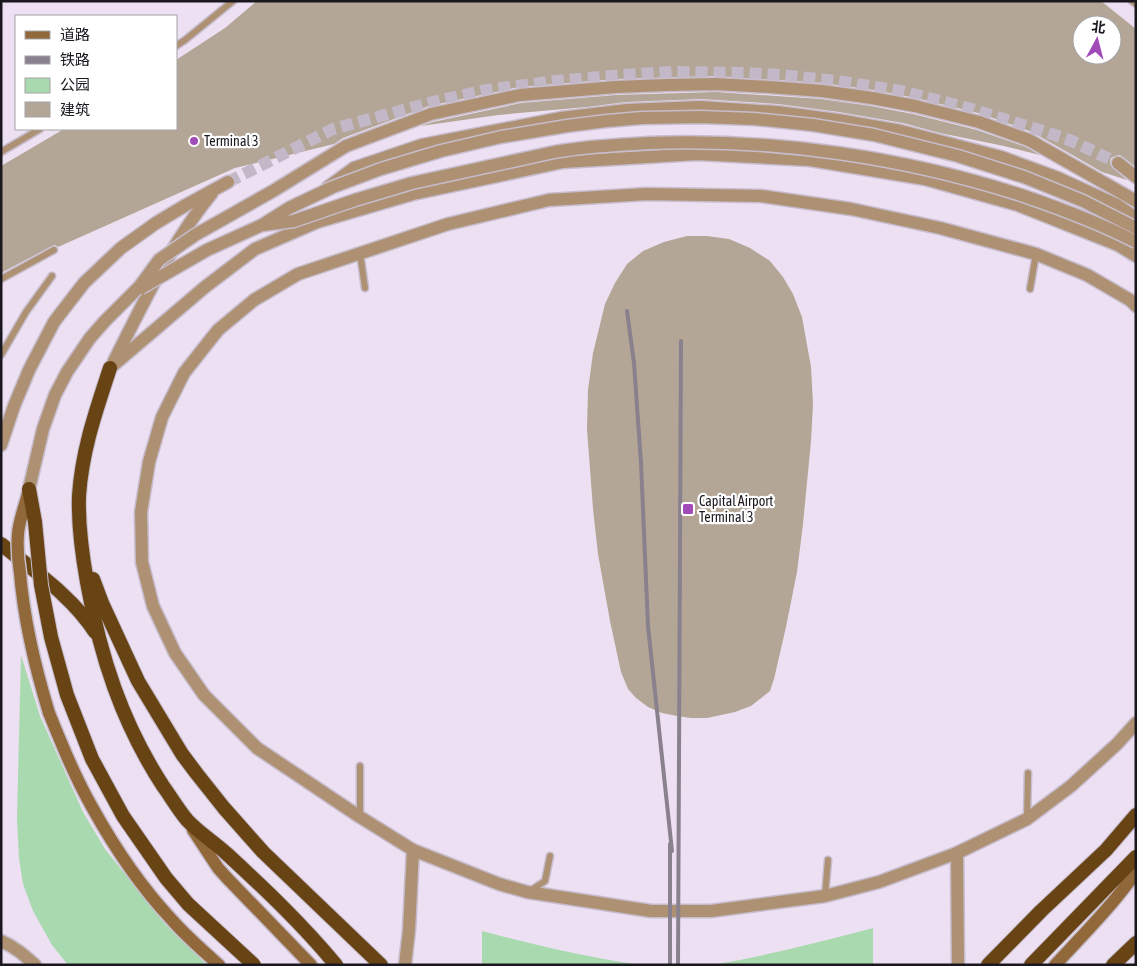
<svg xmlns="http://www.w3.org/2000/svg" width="1137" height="966" font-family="'Asap Condensed','Noto Sans SC',sans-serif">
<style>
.green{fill:#a9d9ae}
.building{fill:#b4a696;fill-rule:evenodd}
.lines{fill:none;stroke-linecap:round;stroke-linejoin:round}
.tertiary-tunnel{stroke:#c2b8c8;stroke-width:12;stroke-dasharray:12 6;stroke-linecap:butt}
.service-casing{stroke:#c6bccc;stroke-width:9}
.tertiary-casing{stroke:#c6bccc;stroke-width:15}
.secondary-casing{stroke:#c6bccc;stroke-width:15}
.trunk-casing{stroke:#c6bccc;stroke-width:16}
.service{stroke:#ae9173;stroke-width:6}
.tertiary{stroke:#ae9173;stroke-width:12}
.secondary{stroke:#916839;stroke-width:12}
.trunk{stroke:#684415;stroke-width:14}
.rail{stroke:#89818d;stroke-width:4}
.tertiary-bridge-casing{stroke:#c6bccc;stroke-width:15;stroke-linecap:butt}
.secondary-bridge-casing{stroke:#c6bccc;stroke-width:15;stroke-linecap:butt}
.trunk-bridge-casing{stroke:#c6bccc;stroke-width:16;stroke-linecap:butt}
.tertiary-bridge{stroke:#ae9173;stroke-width:12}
.secondary-bridge{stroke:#916839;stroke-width:12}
.trunk-bridge{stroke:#684415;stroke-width:14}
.poi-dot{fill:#a14bb9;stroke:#fff;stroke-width:2}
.labels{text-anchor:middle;stroke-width:4.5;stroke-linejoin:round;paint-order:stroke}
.poi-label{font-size:14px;fill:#1b171e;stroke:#fff;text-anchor:start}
</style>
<rect width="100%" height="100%" fill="#ece0f2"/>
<g class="green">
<path d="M21 655 40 716 83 812 105 849 165 924 207 965H68L52 945 33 911 23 884 19 858 17 820Z"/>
<path d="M873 928V965H711C766 956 820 942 873 928Z"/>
<path d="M482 931C534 945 586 957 640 965H482Z"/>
</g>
<g class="building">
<path d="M257 1H1101L1136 29V167L1120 155 1115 156 1111 158 1110 162 1111 166 1127 180 1102 172 1032 132 982 114 916 98 873 90 823 83 716 76 616 79 519 87 429 106 343 138 334 144 235 168 58 247 55 245 52 246 1 273V166L64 129H176V60L225 28ZM1082 25H1112V55H1082Z"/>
<path d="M716 92 821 99 871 106 913 114 977 130 1026 147 1040 155 1004 146 940 133 903 123 839 112 778 104 701 99 626 102 587 107 498 115 421 126 433 122 521 103 616 95Z"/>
<path d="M687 236H707L729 239 750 248 770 261 783 277 793 294 802 317 811 367 813 404 811 441 803 524 797 572 786 627 774 679 770 691 751 706 735 712 707 718H691L677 716 662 713 648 707 636 698 628 689 621 672 610 621 598 554 593 509 587 429 588 390 593 353 605 304 615 283 627 264 643 251 664 242Z"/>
</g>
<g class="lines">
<path class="tertiary-tunnel" d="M228 182 333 129 433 102 487 90 556 81 622 75 672 72 744 73 780 75 837 81 901 91 968 108 1046 132 1072 141 1118 163"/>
<defs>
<g id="service">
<path d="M1132 1 1136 4"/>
<path d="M176 46 185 40 233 1"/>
<path d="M1 152 40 129"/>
<path d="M360 253 365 288"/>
<path d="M1 279 54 250"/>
<path d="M1030 289 1036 254"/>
<path d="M1 355 26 312 52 276"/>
<path d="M360 817V766"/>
<path d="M1027 818 1028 773"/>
<path d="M530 891 545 881 550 856"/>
<path d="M825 896 828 860"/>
</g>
<g id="tertiary">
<path d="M915 106 979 122 1029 140 1136 201"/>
<path d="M1118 163 1136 177"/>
<path d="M328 187 354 168 422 145 561 118 627 110 700 107 777 112 838 120 901 131 1001 157 1058 178 1117 205 1136 218"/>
<path d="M1136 306 1130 300 1087 275 1036 254 940 228 851 209 761 196 647 194 549 200 448 224 298 274 254 300 218 330 184 373 162 417 149 462 141 512 142 562 153 606 175 653 204 695 257 748 360 817 413 850 499 884 527 892 651 911H711L825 896 879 882 957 853 1027 819 1071 786 1117 744 1136 723"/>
<path d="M114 361C143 304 171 243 212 193"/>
<path d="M110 368 205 287 255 249 317 222 413 194 563 162 697 154 810 160 925 179 1018 205 1118 245 1136 256"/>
<path d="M1 445 14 406 29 370 54 322 84 283 121 248 156 223 186 205 228 182"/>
<path d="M957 853 958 965"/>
<path d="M1 941C15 947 24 955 35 965"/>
<path d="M405 965 409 930 413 850"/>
</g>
<g id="secondary">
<path d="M49 713C62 745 75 777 92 807 113 845 142 888 172 920 186 936 202 950 219 965"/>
<path d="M193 830 218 868 226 877 311 965"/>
<path d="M1055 965C1083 935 1112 906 1136 872"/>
</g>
<g id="trunk">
<path d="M110 368C96 411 82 450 79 496 78 525 82 554 87 582 100 656 122 723 163 786 171 797 178 809 187 820 199 833 214 842 227 854 265 889 303 925 336 965"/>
<path d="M1 544C34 571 72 596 95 632"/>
<path d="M93 579 102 603 138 681 182 754 197 774 224 808 263 852 381 965"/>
<path d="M988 965 1041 911 1106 850 1136 815"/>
<path d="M1031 965 1136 857"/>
<path d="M1113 965 1136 943"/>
</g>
</defs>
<use href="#service" class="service-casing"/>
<use href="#tertiary" class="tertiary-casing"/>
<use href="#secondary" class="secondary-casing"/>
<use href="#trunk" class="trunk-casing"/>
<use href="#service" class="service"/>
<use href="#tertiary" class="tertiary"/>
<use href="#secondary" class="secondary"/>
<use href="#trunk" class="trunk"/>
<g class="rail">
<path d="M627 311 634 363 641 463 648 626 672 851"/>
<path d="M670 844V965"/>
<path d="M678 965 681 341"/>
</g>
<defs>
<g id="tertiary-bridge">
<path d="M263 225 294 221 355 200 412 183 554 152C585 146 616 145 648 143 773 138 905 157 1024 196 1062 209 1100 223 1136 242"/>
<path d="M141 288 207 250 262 225 289 208 333 187 381 169 441 151 501 137 567 126 607 121 642 118 701 117 754 119 813 125 874 135 958 156 1024 177 1083 201 1136 228"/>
<path d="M29 489 43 429 55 395 67 372 90 338 105 321 140 286 159 260 195 235 273 191 346 146 431 114 520 95 616 87 667 85 716 84 769 87 822 91 872 98 915 106"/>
</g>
<path id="secondary-bridge" d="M29 489C26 504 19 519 18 534 17 547 18 560 20 573 24 621 35 667 49 713"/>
<path id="trunk-bridge" d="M29 489 35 522 41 585 51 637 67 695 92 759 123 816 166 878 188 904 254 965"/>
</defs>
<use href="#tertiary-bridge" class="tertiary-bridge-casing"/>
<use href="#secondary-bridge" class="secondary-bridge-casing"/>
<use href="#trunk-bridge" class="trunk-bridge-casing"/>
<use href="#tertiary-bridge" class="tertiary-bridge"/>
<use href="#secondary-bridge" class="secondary-bridge"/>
<use href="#trunk-bridge" class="trunk-bridge"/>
</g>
<g class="poi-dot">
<circle cx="194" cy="141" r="5"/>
<rect x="682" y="503" width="12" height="12" rx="2.5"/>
</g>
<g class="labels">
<g class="poi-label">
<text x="204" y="146">Terminal 3</text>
<text x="699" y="506">Capital Airport<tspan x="699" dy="16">Terminal 3</tspan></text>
</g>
</g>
<rect width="1137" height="966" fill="none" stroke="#1b171e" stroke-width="5"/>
<rect x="15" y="15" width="162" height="115" fill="#ffffff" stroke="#a4a2a5"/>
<rect x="25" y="31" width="25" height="8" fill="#916839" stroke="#a4a2a5"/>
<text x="60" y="40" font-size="15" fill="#1b171e">道路</text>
<rect x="25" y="56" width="25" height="8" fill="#89818d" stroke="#a4a2a5"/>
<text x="60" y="65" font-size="15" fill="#1b171e">铁路</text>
<rect x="25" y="78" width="25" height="15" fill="#a9d9ae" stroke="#a4a2a5"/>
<text x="60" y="90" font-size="15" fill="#1b171e">公园</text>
<rect x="25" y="102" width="25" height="15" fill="#b4a696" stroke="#a4a2a5"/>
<text x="60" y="115" font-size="15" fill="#1b171e">建筑</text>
<g transform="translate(1097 40) rotate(7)"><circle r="24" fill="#ffffff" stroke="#a4a2a5"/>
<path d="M0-4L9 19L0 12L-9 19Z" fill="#a14bb9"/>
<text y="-8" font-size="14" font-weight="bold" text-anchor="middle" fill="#1b171e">北</text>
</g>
</svg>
